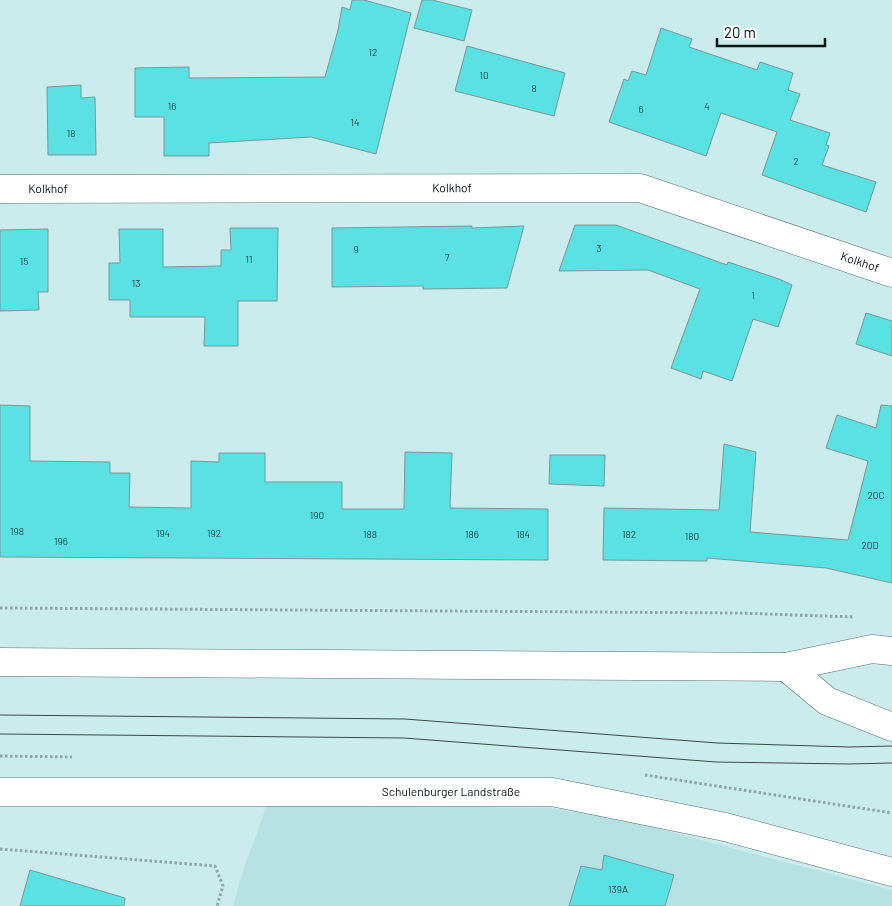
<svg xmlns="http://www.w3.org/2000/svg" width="892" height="906" font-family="Barlow,sans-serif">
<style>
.built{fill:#b7e2e3}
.building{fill:#59e1e4;stroke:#7a9899}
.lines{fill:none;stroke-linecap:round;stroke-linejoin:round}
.minor-casing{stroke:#557273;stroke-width:29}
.secondary-casing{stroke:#557273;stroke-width:29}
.path{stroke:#8ca6a6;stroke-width:3;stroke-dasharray:2.5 2.5;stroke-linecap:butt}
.minor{stroke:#fff;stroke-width:28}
.secondary{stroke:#fff;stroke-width:28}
.tram{stroke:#384949;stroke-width:1}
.labels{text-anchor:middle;stroke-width:4;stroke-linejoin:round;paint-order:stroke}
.number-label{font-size:10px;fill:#1b4546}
.street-label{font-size:12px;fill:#061111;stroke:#fff}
</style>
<rect width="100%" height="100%" fill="#cbecec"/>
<path class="built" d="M267 805 550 808 629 821 892 890V906H233L244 868Z"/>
<g class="building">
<path d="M352 0H364L411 13 376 154 311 137 209 143V156H164V117H135V68L189 67V78L325 77 338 30 342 7 350 10Z"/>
<path d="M422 0H432L472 10 464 41 414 28Z"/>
<path d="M661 28 692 39 689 47 757 70 760 62 793 73 788 90 800 94 790 120 830 133 826 145 829 146 822 165 876 182 866 212 762 175 777 132 721 113 706 156 609 122 624 79 628 81 632 71 646 75Z"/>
<path d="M467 46 565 73 554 116 455 91Z"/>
<path d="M81 85V98L95 97 96 155H48L47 87Z"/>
<path d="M575 225H616L727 265 728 262 779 279 792 285 778 327 753 319 732 381 703 371 701 379 671 368 700 289 648 270 559 271Z"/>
<path d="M472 226V228L524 226 507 288 423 289V286L332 287V228Z"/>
<path d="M230 228H278L277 301H238V346H204L205 317H130V300H109V263H120L119 229H163V267L221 266V250H231Z"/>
<path d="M48 229V292H38L39 310 0 311V230Z"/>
<path d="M866 313 892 321V356L856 344Z"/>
<path d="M0 405 30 406V461L110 462V473H130L129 507 191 508V461L219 462V453H265V482H342V509H404L405 452 452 453 450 508 548 509V560L0 557Z"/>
<path d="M881 405 892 406V583L826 568 707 558V561L603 560 604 508 719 510 724 444 756 452 750 532 848 540 868 461 826 448 837 415 876 428Z"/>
<path d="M550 455H605L604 486 549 484Z"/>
<path d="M604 855 674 875 665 906H569L581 866 602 870Z"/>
<path d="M30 870 125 898 124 906H20Z"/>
</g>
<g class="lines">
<defs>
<g id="minor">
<path id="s1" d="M0 189 640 188 892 273"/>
<path id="s2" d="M0 792H552L725 827 892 872"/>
</g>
<g id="secondary">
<path d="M0 662 786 667 872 649 892 651"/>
<path d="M786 667 827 701 892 727"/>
</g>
</defs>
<use href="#minor" class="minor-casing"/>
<use href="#secondary" class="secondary-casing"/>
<g class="path">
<path d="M0 608 738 613 854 617"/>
<path d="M0 756 72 757"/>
<path d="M645 775 892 813"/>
<path d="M0 849 215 866 223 886 217 906"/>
</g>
<use href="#minor" class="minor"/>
<use href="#secondary" class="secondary"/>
<g class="tram">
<path d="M0 715 405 719 717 743 849 747 892 746"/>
<path d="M0 734 404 738 716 762 849 764 892 763"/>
</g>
</g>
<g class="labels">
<g class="number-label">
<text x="373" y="56">12</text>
<text x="484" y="79">10</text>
<text x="534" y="92">8</text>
<text x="172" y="110">16</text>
<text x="707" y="110">4</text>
<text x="641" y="113">6</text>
<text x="355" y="126">14</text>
<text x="71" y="137">18</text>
<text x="796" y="165">2</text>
<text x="599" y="252">3</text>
<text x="356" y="253">9</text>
<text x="447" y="261">7</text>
<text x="249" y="263">11</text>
<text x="24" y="265">15</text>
<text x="136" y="287">13</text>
<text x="753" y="299">1</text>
<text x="876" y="499">20C</text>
<text x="317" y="519">190</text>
<text x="17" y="535">198</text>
<text x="163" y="537">194</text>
<text x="214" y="537">192</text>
<text x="370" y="538">188</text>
<text x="472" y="538">186</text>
<text x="523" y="538">184</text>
<text x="629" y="538">182</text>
<text x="692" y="540">180</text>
<text x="61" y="545">196</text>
<text x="870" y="549">20D</text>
<text x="618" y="893">139A</text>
</g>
<g class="street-label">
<text dy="4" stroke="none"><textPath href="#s1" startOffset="452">Kolkhof</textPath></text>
<text dy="4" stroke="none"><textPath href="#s1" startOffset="48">Kolkhof</textPath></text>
<text dy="4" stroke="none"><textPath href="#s1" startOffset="872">Kolkhof</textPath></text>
<text dy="4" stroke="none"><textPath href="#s2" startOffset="451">Schulenburger Landstraße</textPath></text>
</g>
</g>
<path d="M717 38v8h108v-8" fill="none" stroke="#061111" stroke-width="2.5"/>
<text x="724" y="38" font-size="15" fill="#061111" stroke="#ffffff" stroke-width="4" paint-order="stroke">20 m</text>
</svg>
